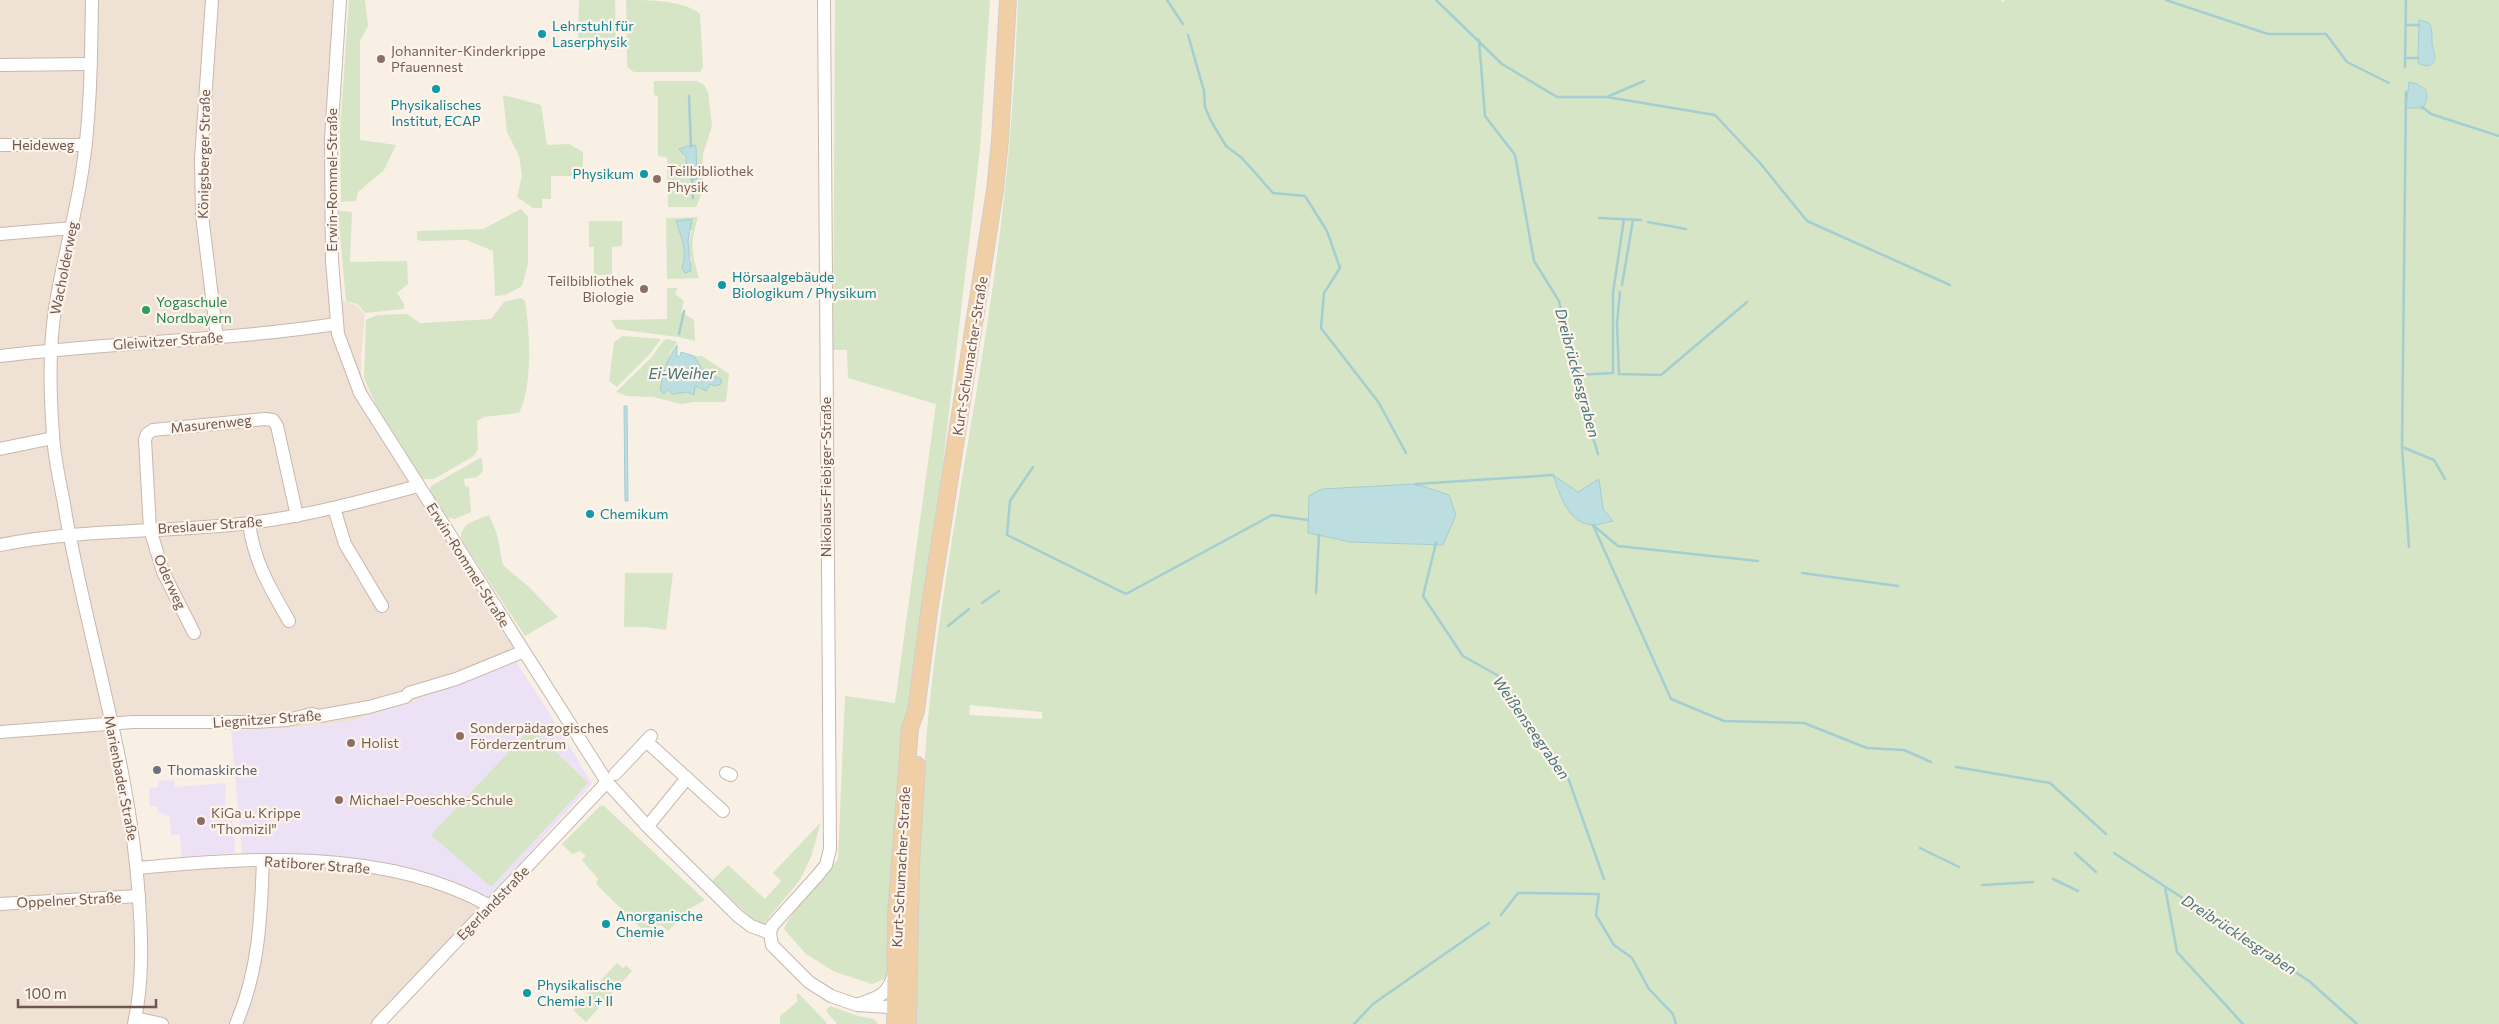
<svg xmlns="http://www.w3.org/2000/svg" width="2499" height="1024" font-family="Commissioner,sans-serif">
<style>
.residential{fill:#f0e1d5}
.education{fill:#ede2f5}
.green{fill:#d5e5c6;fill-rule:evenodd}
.water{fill:#bcdee0;stroke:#a4ced1}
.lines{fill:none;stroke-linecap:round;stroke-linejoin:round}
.stream{stroke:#a4ced1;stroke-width:2.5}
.minor-casing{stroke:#c9b7ad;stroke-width:14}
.major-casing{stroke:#d4cdca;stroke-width:18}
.minor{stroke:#fff;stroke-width:12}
.major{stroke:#f0cea6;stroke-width:16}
.culture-dot{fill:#0f9aa8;stroke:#fdf4eb;stroke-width:2}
.education-dot{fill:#8d6e63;stroke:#fdf4eb;stroke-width:2}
.leisure-dot{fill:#2e9e5b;stroke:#fdf4eb;stroke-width:2}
.worship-dot{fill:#6b7280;stroke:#fdf4eb;stroke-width:2}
.labels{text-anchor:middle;stroke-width:4.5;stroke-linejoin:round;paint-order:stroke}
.culture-label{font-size:14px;fill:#0d838f;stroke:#fdf4eb;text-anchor:start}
.education-label{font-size:14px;fill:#785e54;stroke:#fdf4eb;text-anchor:start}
.street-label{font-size:14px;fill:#6f574e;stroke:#fdf4eb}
.leisure-label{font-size:14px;fill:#27864d;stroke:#fdf4eb;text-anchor:start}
.worship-label{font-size:14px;fill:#5b616d;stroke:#fdf4eb;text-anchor:start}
.water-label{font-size:15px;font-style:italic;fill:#477579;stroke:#fdf4eb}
</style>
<rect width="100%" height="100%" fill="#f9f0e5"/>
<path class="residential" d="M0 0H347L343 33 337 134 336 252 341 300 356 305 365 315 361 357V376L375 405 447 524 524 639 522 652 515 660 406 704 352 721 290 728 231 730 158 726 118 727 141 857 147 861 260 853 301 855 487 899 477 929 387 1024H0Z"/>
<g class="education">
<path d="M515 660 561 731 592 784 487 899 301 855 242 854 231 730 290 728 352 721 406 704Z"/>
<path d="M174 780 175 787 226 783 225 807 234 825 235 853 182 857 180 835H171L170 817 158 812 157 806H150L149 788 158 787V781Z"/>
</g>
<g class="green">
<path d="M349 0H365L368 26 360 41V140L396 145 384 170 358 192 356 201 341 202 340 131Z"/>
<path d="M579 0H615L616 47 612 50H603V43H578Z"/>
<path d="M626 0C649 0 684 0 700 14L703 67 700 72H634L627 67Z"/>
<path d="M835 0H990L980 149 943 463 907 713 889 915 887 978 872 984 835 972 806 954 784 929C796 903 821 883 838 859L845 696 895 703 936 404 848 378 847 350H833Z"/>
<path d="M1018 0H2001V2L2006 0H2499V1024H915C916 923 919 820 928 719 944 556 980 395 1000 232 1010 155 1015 78 1018 0ZM2419 20 2432 34V46L2435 51 2418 61ZM1553 476 1578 493 1598 480 1603 509 1612 521ZM1309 496 1443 545 1351 542ZM970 705 1042 712V719L969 715Z"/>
<path d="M654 81H697L704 85 708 92 712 126 703 154 702 193 696 207H668L667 157 658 156V96L654 95ZM696 146 697 179 680 149Z"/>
<path d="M503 95 541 105 547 145 569 144 583 152V168L572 169V176H551V199H542V208H533L517 197 522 176 519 156 507 132Z"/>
<path d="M521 209 528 217V264L522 286 505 295 495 296 493 251 467 240 421 241 417 239V231L483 229Z"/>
<path d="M341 211 352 212 350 262 407 261 408 284 397 293 404 304V309L365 313 357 304 346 301 338 213Z"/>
<path d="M698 217C690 245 691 250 699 278L667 279 666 218ZM676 221 692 231C689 241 686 250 692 260L682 268 686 255Z"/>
<path d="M589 221H622V246L612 247V275H594V247H589Z"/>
<path d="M667 288H678L675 294 684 301 681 312 694 320 695 341 678 337 616 329 611 320 667 319Z"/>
<path d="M521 298 525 301C530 331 533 385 519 413L484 417 477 421 478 449 474 456 434 479H423L376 405 364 378 366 320 377 315 407 314 420 323 491 319 504 302Z"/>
<path d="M623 336 661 339 649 355 617 387 609 381 614 342Z"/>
<path d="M668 339 677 342 670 353 664 393 667 389 693 388 695 386 701 390 712 376 705 373 694 356H702L729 374 726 402H694L681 404 653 397 627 396 616 392 651 358 664 340Z"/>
<path d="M480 458 482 459 483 471 477 477 464 479 465 486 469 487 471 512 455 519 448 518 430 491 431 486Z"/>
<path d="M489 515 497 534 503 565 530 588 558 617 525 636 461 539C460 523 477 520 489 515Z"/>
<path d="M625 573H673L666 630 644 627H624Z"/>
<path d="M531 728 588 783 491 887 431 835Z"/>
<path d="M600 806H604L705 900 691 908 668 931 661 925 646 933 596 884 598 879 582 860 586 856 580 851 572 854 562 844Z"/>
<path d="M821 822 811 857 800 880 761 927 712 881 728 865 765 899 781 881 773 873Z"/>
<path d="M617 963 623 968 626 965 632 971 586 1022 573 1010Z"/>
<path d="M798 993 827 1023 826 1024H780V1016L798 1001 796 995Z"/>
<path d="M830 1006 858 1016 874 1019 878 1024H837L826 1011Z"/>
</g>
<g class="water">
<path d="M2419 20 2429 23C2432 29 2432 35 2432 42 2432 52 2441 60 2428 66L2419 64 2418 61Z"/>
<path d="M2409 82 2417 84 2426 90 2427 99 2423 108H2406Z"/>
<path d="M691 145 696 146 697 179 692 180 687 174 686 157 679 149Z"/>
<path d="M692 219 688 242 691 271 685 273 682 268C688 250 681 238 676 221Z"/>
<path d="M677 345V357L680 356 681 352 694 356 705 373 721 379V384L715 386 710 384 706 391 695 386 694 395 687 392 672 394 667 389 664 394 660 390C663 373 667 359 677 345Z"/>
<path d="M624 406H627L628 501H625Z"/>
<path d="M1553 475 1578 492 1599 479 1603 509 1613 521C1607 522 1599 525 1593 525 1568 524 1560 495 1553 475Z"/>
<path d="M1416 484 1449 495 1456 515 1443 545 1351 542 1308 533 1309 496 1322 489Z"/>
</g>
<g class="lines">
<g class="stream">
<path d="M1167 0 1183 24"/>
<path d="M1436 0 1502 64 1557 97H1607L1644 81"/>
<path d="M2166 0 2268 34H2326L2347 62 2389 83"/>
<path d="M2406 25H2419"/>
<path d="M1188 35 1204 91 1205 107 1211 121 1226 146 1242 158 1273 193 1305 196 1327 231 1340 268 1324 293 1321 328 1379 403 1406 453"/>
<path d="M1479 40 1485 116 1515 155 1534 261 1559 301 1574 375 1598 454"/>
<path d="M2406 58H2418"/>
<path d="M2405 67 2406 0"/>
<path d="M2406 92 2402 447 2409 547"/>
<path d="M689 96 691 147"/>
<path d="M1607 97 1715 115 1760 163 1807 221 1950 285"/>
<path d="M2422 107 2431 114 2499 136"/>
<path d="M692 177 693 198"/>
<path d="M1599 218 1641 220"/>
<path d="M1648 222 1686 229"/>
<path d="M1622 285 1633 220"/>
<path d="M1620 292 1617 323 1619 374 1661 375 1747 302"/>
<path d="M679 334 684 311"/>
<path d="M1575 375 1613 373V293L1624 219"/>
<path d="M2402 447 2434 460 2445 479"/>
<path d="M1033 467 1010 501 1007 535 1126 594 1272 515 1308 520"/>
<path d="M1417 485 1416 484 1553 475"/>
<path d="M1593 525 1671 699 1724 721 1804 723 1867 748 1904 750 1931 762"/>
<path d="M1594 526 1618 546 1758 561"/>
<path d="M1436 543 1423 596 1463 656 1497 675 1567 775 1604 879"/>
<path d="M1802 573 1898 586"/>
<path d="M1316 593 1319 535"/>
<path d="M982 603 999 591"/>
<path d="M948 626 969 609"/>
<path d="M1956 767 2050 783 2106 834"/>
<path d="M1920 848 1959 867"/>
<path d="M2075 853 2096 872"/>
<path d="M2114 853 2309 981 2357 1024"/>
<path d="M2053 879 2078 891"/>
<path d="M1982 885 2033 882"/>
<path d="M2165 887 2177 952 2243 1024"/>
<path d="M1501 915 1518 893 1599 894 1596 915 1614 945 1632 958 1649 989 1673 1014 1676 1024"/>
<path d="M1354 1024 1373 1004 1489 923"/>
</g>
<defs>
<g id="minor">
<path d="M92 0C91 57 91 115 82 172 75 218 62 263 55 309 49 348 50 395 53 434 54 461 62 489 66 516 89 644 131 769 139 900 142 941 143 983 134 1024"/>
<path d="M212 0 201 159 202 215 217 338"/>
<path d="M340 0 331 139 332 260 338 334 360 393 607 782 647 826 738 916 751 926 770 933"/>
<path d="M824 0 830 849 826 865 817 876 772 926 770 933 772 945 809 982 831 996 857 1005 903 1008"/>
<path d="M0 65 91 64"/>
<path d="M0 145H86"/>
<path d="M0 234 73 228"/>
<path d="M0 356C112 342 225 341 336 324"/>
<path d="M0 449 53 438"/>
<path d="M334 508 345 544 382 606"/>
<path d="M249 523C254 562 270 588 289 621"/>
<path d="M0 545C83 528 167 533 250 523 307 516 363 501 418 486"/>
<path d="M194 633 163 572 150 529 145 440 147 434 153 430 265 419 273 420 277 426 297 516"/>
<path d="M0 732 133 722H254L287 720 312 714 319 716 369 707 405 697 409 693 456 679 522 652"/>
<path d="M646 741 723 811"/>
<path d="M726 773 731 775"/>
<path d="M615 774 651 736"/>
<path d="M652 821 687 778"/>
<path d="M137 868C252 857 386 848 490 906"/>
<path d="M0 904 139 896"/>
<path d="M859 1004C877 998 888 995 893 976"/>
<path d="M135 1018 162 1024"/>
<path d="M236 1024C259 971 261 917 263 860"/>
<path d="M378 1024 607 782"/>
</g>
<g id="major">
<path d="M895 1024 896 914 910 728 916 711 929 612 995 190 1000 140 1008 0"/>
<path d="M908 1024 911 864 917 765"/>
</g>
</defs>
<use href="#minor" class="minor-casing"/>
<use href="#major" class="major-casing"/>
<use href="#minor" class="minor"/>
<use href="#major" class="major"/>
</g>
<g class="culture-dot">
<circle cx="542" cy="34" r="5"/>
<circle cx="436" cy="89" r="5"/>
<circle cx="644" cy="174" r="5"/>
<circle cx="722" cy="285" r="5"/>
<circle cx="590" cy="514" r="5"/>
<circle cx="606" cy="924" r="5"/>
<circle cx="527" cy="993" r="5"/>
</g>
<g class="education-dot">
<circle cx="381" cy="59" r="5"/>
<circle cx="657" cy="179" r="5"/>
<circle cx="644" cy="289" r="5"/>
<circle cx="460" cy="736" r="5"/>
<circle cx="351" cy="743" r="5"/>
<circle cx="339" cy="800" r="5"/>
<circle cx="201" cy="821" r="5"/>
</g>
<circle class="leisure-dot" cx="146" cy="310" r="5"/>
<circle class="worship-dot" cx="157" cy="770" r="5"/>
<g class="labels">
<g class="culture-label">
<text x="552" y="31">Lehrstuhl für<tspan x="552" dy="16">Laserphysik</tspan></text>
<text x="436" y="110" text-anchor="middle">Physikalisches<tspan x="436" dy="16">Institut, ECAP</tspan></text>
<text x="634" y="179" text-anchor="end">Physikum</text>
<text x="732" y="282">Hörsaalgebäude<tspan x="732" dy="16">Biologikum / Physikum</tspan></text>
<text x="600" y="519">Chemikum</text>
<text x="616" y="921">Anorganische<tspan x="616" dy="16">Chemie</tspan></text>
<text x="537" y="990">Physikalische<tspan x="537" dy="16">Chemie I + II</tspan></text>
</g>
<g class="education-label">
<text x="391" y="56">Johanniter-Kinderkrippe<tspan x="391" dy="16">Pfauennest</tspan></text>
<text x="667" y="176">Teilbibliothek<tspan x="667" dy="16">Physik</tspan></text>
<text x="634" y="286" text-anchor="end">Teilbibliothek<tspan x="634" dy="16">Biologie</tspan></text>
<text x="470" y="733">Sonderpädagogisches<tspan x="470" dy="16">Förderzentrum</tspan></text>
<text x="361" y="748">Holist</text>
<text x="349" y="805">Michael-Poeschke-Schule</text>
<text x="211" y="818">KiGa u. Krippe<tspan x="211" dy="16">"Thomizil"</tspan></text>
</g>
<g class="street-label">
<text x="43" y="150">Heideweg</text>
<text transform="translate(204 154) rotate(-89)" y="5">Königsberger Straße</text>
<text transform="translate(332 180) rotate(-90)" y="5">Erwin-Rommel-Straße</text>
<text transform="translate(64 268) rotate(-79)" y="5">Wacholderweg</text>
<text transform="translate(168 341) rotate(-4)" y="5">Gleiwitzer Straße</text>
<text transform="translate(970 356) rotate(-81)" y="5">Kurt-Schumacher-Straße</text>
<text transform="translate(211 424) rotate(-6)" y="5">Masurenweg</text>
<text transform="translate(826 477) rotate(-90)" y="5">Nikolaus-Fiebiger-Straße</text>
<text transform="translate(210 525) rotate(-4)" y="5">Breslauer Straße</text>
<text transform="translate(468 565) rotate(58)" y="5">Erwin-Rommel-Straße</text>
<text transform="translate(170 582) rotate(66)" y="5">Oderweg</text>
<text transform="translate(267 719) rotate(-4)" y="5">Liegnitzer Straße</text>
<text transform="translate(121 778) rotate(79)" y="5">Marienbader Straße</text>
<text transform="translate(317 865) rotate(4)" y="5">Ratiborer Straße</text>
<text transform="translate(901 867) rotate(-87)" y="5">Kurt-Schumacher-Straße</text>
<text transform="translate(69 900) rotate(-3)" y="5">Oppelner Straße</text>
<text transform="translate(493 903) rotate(-46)" y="5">Egerlandstraße</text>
</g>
<g class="leisure-label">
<text x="156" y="307">Yogaschule<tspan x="156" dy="16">Nordbayern</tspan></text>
</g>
<g class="worship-label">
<text x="167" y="775">Thomaskirche</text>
</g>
<g class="water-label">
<text transform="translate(1577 373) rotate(75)" y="5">Dreibrücklesgraben</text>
<text x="682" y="379">Ei-Weiher</text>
<text transform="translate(1531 728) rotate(55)" y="5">Weißenseegraben</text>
<text transform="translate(2239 935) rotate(33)" y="5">Dreibrücklesgraben</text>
</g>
</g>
<path d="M18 999v8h138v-8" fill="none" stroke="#6f574e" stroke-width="2.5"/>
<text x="25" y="999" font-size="15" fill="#6f574e" stroke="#fdf4eb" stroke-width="4" paint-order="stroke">100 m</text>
</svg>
